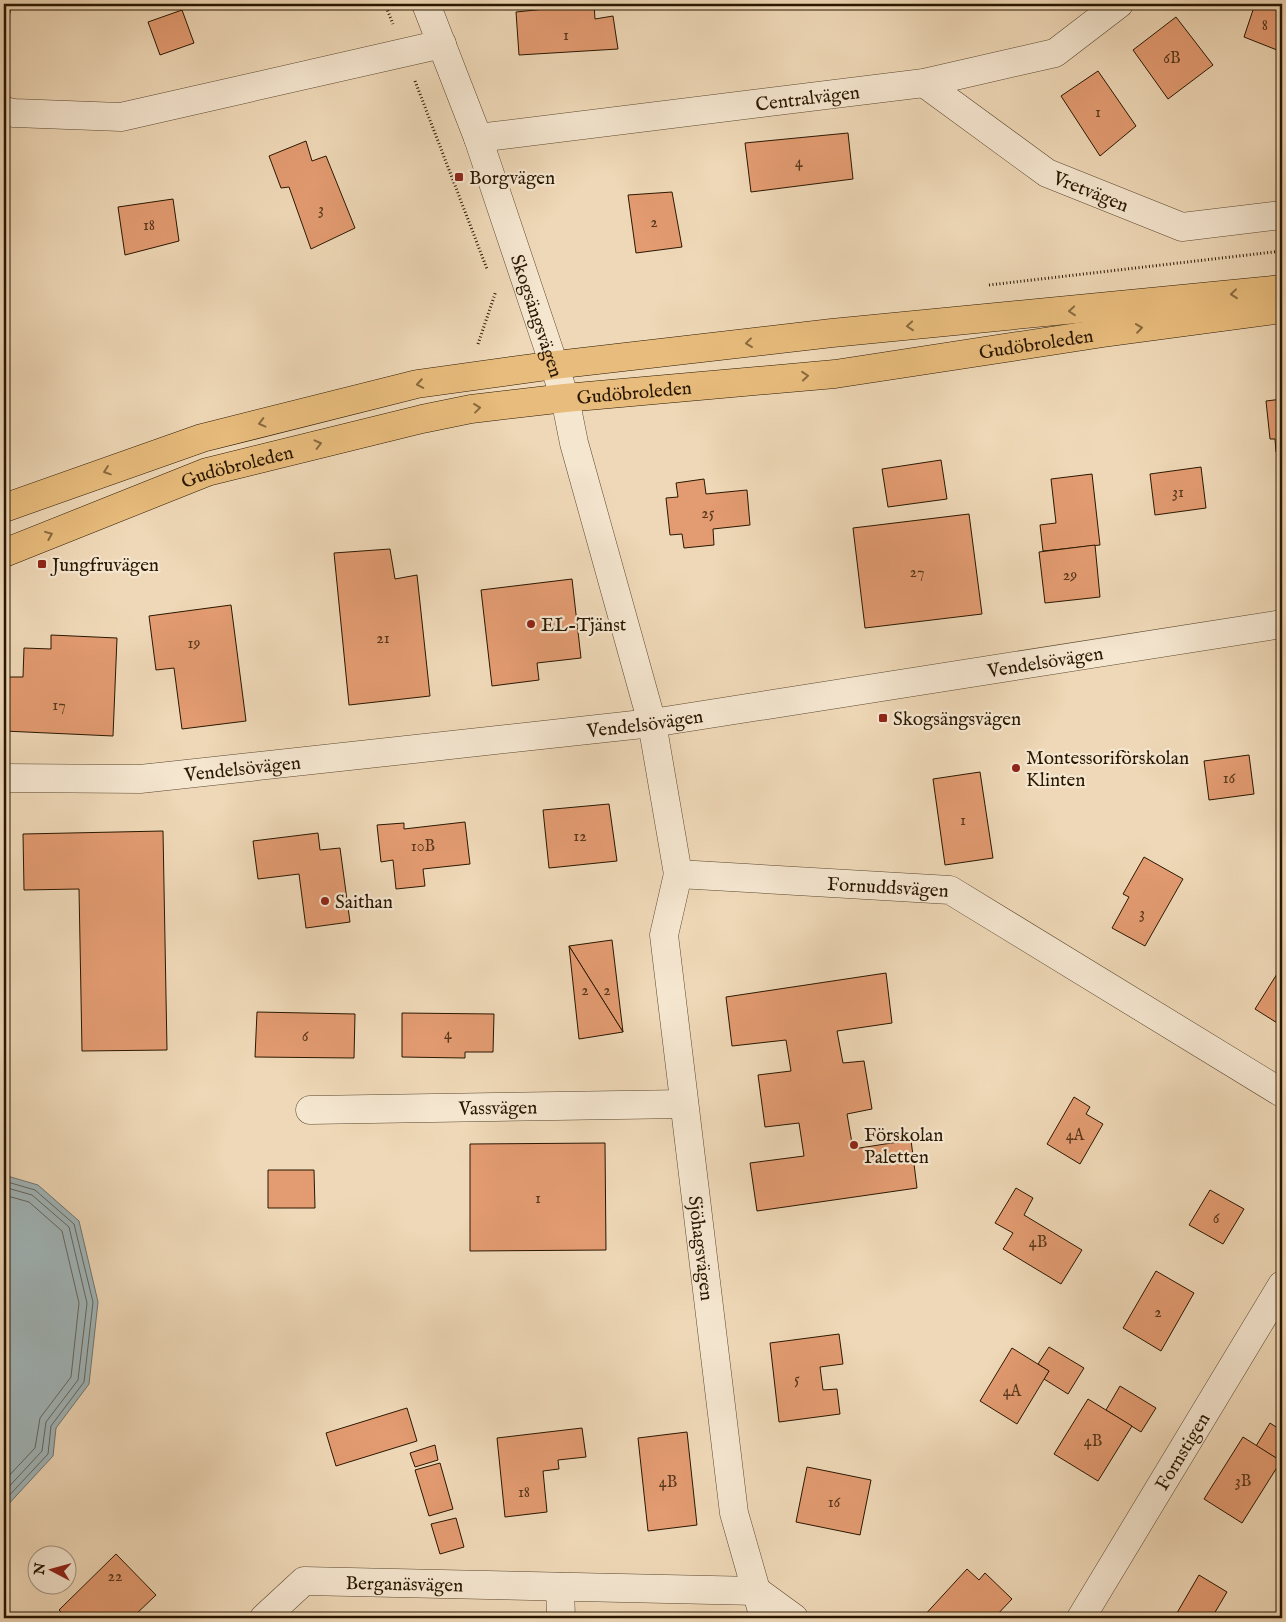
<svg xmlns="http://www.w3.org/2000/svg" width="1286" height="1622" font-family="'IM FELL English',serif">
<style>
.water{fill:#a0b6ba;stroke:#707670}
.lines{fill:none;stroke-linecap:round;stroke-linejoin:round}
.shore{stroke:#64665d;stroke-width:1}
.building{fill:#e39b71;stroke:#291700}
.minor-casing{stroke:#5a472e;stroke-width:29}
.major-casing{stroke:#291700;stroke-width:29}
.path{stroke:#291700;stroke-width:3;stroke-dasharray:1 2.5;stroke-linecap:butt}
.minor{stroke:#f5e6d0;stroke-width:28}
.major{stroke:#e8bc7c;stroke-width:28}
.oneway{stroke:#886a3e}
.poi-dot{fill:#8f2418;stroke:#f5e6d0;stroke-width:2}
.labels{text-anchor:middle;stroke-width:4.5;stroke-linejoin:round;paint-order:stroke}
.number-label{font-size:16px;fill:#58381c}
.street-label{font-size:19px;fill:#291700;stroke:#f5e6d0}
.poi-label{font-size:19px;fill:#291700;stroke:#f5e6d0;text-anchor:start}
</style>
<rect width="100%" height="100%" fill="#efd8b7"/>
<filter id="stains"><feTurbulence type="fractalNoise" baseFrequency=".004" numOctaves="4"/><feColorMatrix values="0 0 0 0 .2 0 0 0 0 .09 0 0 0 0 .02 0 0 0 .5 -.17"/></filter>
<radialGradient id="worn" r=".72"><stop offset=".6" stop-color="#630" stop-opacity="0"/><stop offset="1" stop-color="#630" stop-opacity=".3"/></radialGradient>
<path class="water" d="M4 1175 38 1185 79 1221 98 1302 89 1384 56 1428 53 1456 4 1509Z"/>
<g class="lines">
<g class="shore">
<path d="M4 1181 35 1190 74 1224 93 1302 84 1382 51 1426 48 1454 4 1501"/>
<path d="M4 1187 32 1195 69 1227 87 1303 78 1380 46 1422 42 1451 4 1492"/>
<path d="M4 1195 29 1202 62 1231 79 1303 71 1377 40 1418 35 1448 4 1481"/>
</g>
</g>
<g class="building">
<path d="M4 4H11L5 50H4Z"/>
<path d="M594 4 595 19 613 16 618 49 519 55 516 12Z"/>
<path d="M1255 4H1260L1282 11V52L1244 37Z"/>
<path d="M182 10 194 43 160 55 148 22Z"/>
<path d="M1176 17 1213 65 1168 99 1133 50Z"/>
<path d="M1098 71 1136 126 1100 156 1061 96Z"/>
<path d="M848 133 853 179 751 192 745 143Z"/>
<path d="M306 141 312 161 326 156 355 228 311 249 289 187 281 188 269 156Z"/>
<path d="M672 192 682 247 636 253 628 195Z"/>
<path d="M173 199 179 241 125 255 118 207Z"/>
<path d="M1282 399V451L1276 452 1275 439H1270L1266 401Z"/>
<path d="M941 460 947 499 888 507 882 469Z"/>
<path d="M1201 467 1206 508 1155 515 1150 474Z"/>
<path d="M1092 474 1100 545 1043 551 1040 525 1056 523 1051 479Z"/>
<path d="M704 479 706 494 747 490 750 525 713 529 714 545 684 548 682 534 670 535 666 498 678 497 676 483Z"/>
<path d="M969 514 982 614 865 628 853 528Z"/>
<path d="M1095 545 1100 597 1045 603 1039 552Z"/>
<path d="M390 549 395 579 417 575 430 696 349 705 334 553Z"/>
<path d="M572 579 581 658 537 663 539 680 492 686 481 590Z"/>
<path d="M231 605 246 721 182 729 174 668 156 670 149 616Z"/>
<path d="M51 635 117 638 113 736 4 731V677H23L24 648 51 649Z"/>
<path d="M1249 755 1254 794 1209 800 1204 761Z"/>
<path d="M980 772 993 858 945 865 933 779Z"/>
<path d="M609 804 617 861 549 868 543 810Z"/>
<path d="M465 822 470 864 423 869 425 886 396 889 393 860 381 862 377 825 404 823V829Z"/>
<path d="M163 831 167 1050 82 1051 79 889 24 890 23 834Z"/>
<path d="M318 833 320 850 340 848 350 922 306 928 299 874 258 879 253 841Z"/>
<path d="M1144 857 1183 879 1145 946 1112 928 1129 897 1123 894Z"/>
<path d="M612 940 623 1032 569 946Z"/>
<path d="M569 946 623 1032 579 1039Z"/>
<path d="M1282 966V1026L1255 1009Z"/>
<path d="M886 973 892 1023 837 1031 843 1063 864 1061 872 1109 847 1114 853 1149 911 1140 917 1188 757 1211 750 1163 804 1156 799 1123 765 1127 758 1075 791 1071 786 1040 732 1046 726 997Z"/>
<path d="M257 1012 355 1014 354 1058 255 1057Z"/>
<path d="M402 1013 494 1014 493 1052H465V1058L402 1057Z"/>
<path d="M1074 1097 1090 1107 1086 1114 1103 1124 1080 1164 1047 1144Z"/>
<path d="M605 1143 606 1250 470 1251V1144Z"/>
<path d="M268 1170H314L315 1208H268Z"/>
<path d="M1016 1188 1033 1198 1024 1215 1082 1250 1061 1284 1003 1249 1013 1233 995 1223Z"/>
<path d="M1210 1190 1244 1209 1223 1244 1189 1225Z"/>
<path d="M1156 1271 1194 1293 1161 1351 1123 1328Z"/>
<path d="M839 1334 843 1364 820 1367 823 1390 837 1389 840 1414 779 1422 770 1343Z"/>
<path d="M1049 1347 1084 1368 1068 1394 1044 1379 1049 1371 1038 1364Z"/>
<path d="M1012 1348 1049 1371 1017 1424 980 1401Z"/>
<path d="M1120 1386 1156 1408 1141 1432 1106 1410Z"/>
<path d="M1088 1399 1132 1426 1098 1481 1054 1454Z"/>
<path d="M407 1408 417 1441 336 1466 326 1433Z"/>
<path d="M1270 1423 1282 1431 1281 1461 1256 1446Z"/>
<path d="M582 1428 586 1457 558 1460 559 1469 543 1471 547 1512 505 1517 497 1438Z"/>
<path d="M687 1432 697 1525 648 1531 638 1438Z"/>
<path d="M1243 1437 1281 1461 1242 1523 1204 1499Z"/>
<path d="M435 1445 438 1460 415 1467 410 1453Z"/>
<path d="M440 1463 453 1509 429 1516 415 1470Z"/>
<path d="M807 1467 871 1480 860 1535 796 1522Z"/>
<path d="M456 1518 464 1547 440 1554 431 1524Z"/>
<path d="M116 1554 156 1595 132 1618H59L63 1614 59 1610Z"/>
<path d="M967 1569 979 1580 985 1573 1012 1599 994 1618H922Z"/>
<path d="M1199 1575 1227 1592 1214 1614 1221 1618H1174Z"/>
</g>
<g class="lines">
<defs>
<g id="minor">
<path id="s1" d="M426 4 478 138 565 398 574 443 652 723 678 874 950 890 1282 1093"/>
<path id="s2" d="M924 83 1047 173 1182 227 1282 215"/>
<path d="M4 111 14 113 121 117 442 44"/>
<path id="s3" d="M478 138 924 83 1055 53 1119 4"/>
<path id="s4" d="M4 778 140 779 652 723 1282 624"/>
<path id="s5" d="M678 874 664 935 734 1513 764 1618"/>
<path id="s6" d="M310 1110 684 1104"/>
<path d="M560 1587 561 1618"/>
<path id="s7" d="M264 1618 304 1581 757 1591 794 1618"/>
<path id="s8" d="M1081 1618 1282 1285"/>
</g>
<g id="major">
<path d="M4 508 202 438 417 384 555 365 832 333 1282 289"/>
<path id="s9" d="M4 553 207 472 422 419 471 409 565 398 835 374 1103 333 1282 309"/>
</g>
</defs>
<use href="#minor" class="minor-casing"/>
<use href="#major" class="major-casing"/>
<g class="path">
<path d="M385 4 393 24"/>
<path d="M415 81 487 269"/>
<path d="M989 285 1282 251"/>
<path d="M478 344 496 291"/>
</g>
<use href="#minor" class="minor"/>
<use href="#major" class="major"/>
</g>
<defs><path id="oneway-chevron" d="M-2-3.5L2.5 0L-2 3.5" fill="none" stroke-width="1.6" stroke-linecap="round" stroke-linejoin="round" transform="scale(1.25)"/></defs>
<g class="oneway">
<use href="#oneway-chevron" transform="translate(1234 294) rotate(174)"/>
<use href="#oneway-chevron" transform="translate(1072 311) rotate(175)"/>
<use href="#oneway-chevron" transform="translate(910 326) rotate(175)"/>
<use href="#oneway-chevron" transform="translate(1139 328) rotate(-8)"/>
<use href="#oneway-chevron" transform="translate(749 343) rotate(173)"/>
<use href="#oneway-chevron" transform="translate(805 376) rotate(-5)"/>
<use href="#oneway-chevron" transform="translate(420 384) rotate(170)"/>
<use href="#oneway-chevron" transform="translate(477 408) rotate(-7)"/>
<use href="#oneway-chevron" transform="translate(262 423) rotate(166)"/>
<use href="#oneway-chevron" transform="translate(318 444) rotate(-14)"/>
<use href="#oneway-chevron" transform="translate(107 471) rotate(161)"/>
<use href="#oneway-chevron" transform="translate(49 535) rotate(-22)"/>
</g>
<g class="poi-dot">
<rect x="454" y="172" width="10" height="10" rx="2.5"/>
<rect x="37" y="559" width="10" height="10" rx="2.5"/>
<circle cx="531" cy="624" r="5"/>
<rect x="878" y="713" width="10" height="10" rx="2.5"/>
<circle cx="1016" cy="768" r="5"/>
<circle cx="325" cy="901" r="5"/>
<circle cx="854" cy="1145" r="5"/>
</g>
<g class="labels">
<g class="number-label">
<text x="1265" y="30">8</text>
<text x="566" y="40">1</text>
<text x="1172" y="63">6B</text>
<text x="1098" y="117">1</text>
<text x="799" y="167">4</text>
<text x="321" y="214">3</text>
<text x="654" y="227">2</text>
<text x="149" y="230">18</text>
<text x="1178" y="497">31</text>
<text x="708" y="518">25</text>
<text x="917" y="577">27</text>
<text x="1070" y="580">29</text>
<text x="383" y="643">21</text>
<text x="194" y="648">19</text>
<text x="59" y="710">17</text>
<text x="1229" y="783">16</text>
<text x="963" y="825">1</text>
<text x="580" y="841">12</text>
<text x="423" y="851">10B</text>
<text x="1142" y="918">3</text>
<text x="585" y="995">2</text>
<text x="607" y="995">2</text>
<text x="448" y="1039">4</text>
<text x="305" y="1041">6</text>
<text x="1075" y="1140">4A</text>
<text x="538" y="1203">1</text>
<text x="1216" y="1223">6</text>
<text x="1038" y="1247">4B</text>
<text x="1158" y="1317">2</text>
<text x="797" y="1384">5</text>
<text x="1012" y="1396">4A</text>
<text x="1093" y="1446">4B</text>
<text x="1243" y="1486">3B</text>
<text x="668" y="1487">4B</text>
<text x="524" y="1497">18</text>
<text x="834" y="1507">16</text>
<text x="115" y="1581">22</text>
</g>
<g class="street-label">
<text dy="7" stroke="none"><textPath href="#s3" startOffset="332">Centralvägen</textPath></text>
<text dy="7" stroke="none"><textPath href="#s2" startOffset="200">Vretvägen</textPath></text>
<text dy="7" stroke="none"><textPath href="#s1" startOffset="331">Skogsängsvägen</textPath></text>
<text dy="7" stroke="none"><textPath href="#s9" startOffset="1059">Gudöbroleden</textPath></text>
<text dy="7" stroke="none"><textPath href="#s9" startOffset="654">Gudöbroleden</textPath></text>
<text dy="7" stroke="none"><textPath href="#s9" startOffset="249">Gudöbroleden</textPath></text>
<text dy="7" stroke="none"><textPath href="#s4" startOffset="1049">Vendelsövägen</textPath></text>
<text dy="7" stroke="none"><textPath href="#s4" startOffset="644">Vendelsövägen</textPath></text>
<text dy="7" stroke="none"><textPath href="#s4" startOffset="239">Vendelsövägen</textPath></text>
<text dy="7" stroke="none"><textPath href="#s1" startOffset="1118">Fornuddsvägen</textPath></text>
<text dy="7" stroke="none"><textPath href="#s6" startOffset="188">Vassvägen</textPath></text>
<text dy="7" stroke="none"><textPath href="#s5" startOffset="378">Sjöhagsvägen</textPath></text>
<text dy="7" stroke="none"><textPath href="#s8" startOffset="195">Fornstigen</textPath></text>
<text dy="7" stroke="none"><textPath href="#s7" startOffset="155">Berganäsvägen</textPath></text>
</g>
<g class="poi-label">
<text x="469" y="184">Borgvägen</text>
<text x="52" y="571">Jungfruvägen</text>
<text x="541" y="631">EL-Tjänst</text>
<text x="893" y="725">Skogsängsvägen</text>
<text x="1026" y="764">Montessoriförskolan<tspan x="1026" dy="22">Klinten</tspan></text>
<text x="335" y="908">Saithan</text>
<text x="864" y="1141">Förskolan<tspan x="864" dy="22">Paletten</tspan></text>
</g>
</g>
<rect width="1286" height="1622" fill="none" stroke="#efd8b7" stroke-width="20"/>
<rect x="5" y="5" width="1276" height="1612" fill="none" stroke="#291700" stroke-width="2.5"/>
<rect x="10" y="10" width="1266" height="1602" fill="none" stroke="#291700"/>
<g transform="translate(52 1570) rotate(276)"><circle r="24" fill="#f5e6d0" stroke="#a3937d"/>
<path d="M0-4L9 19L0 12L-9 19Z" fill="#8f2418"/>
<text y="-8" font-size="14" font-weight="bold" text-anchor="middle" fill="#291700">N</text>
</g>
<rect width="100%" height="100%" filter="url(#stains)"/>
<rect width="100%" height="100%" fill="url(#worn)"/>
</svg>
